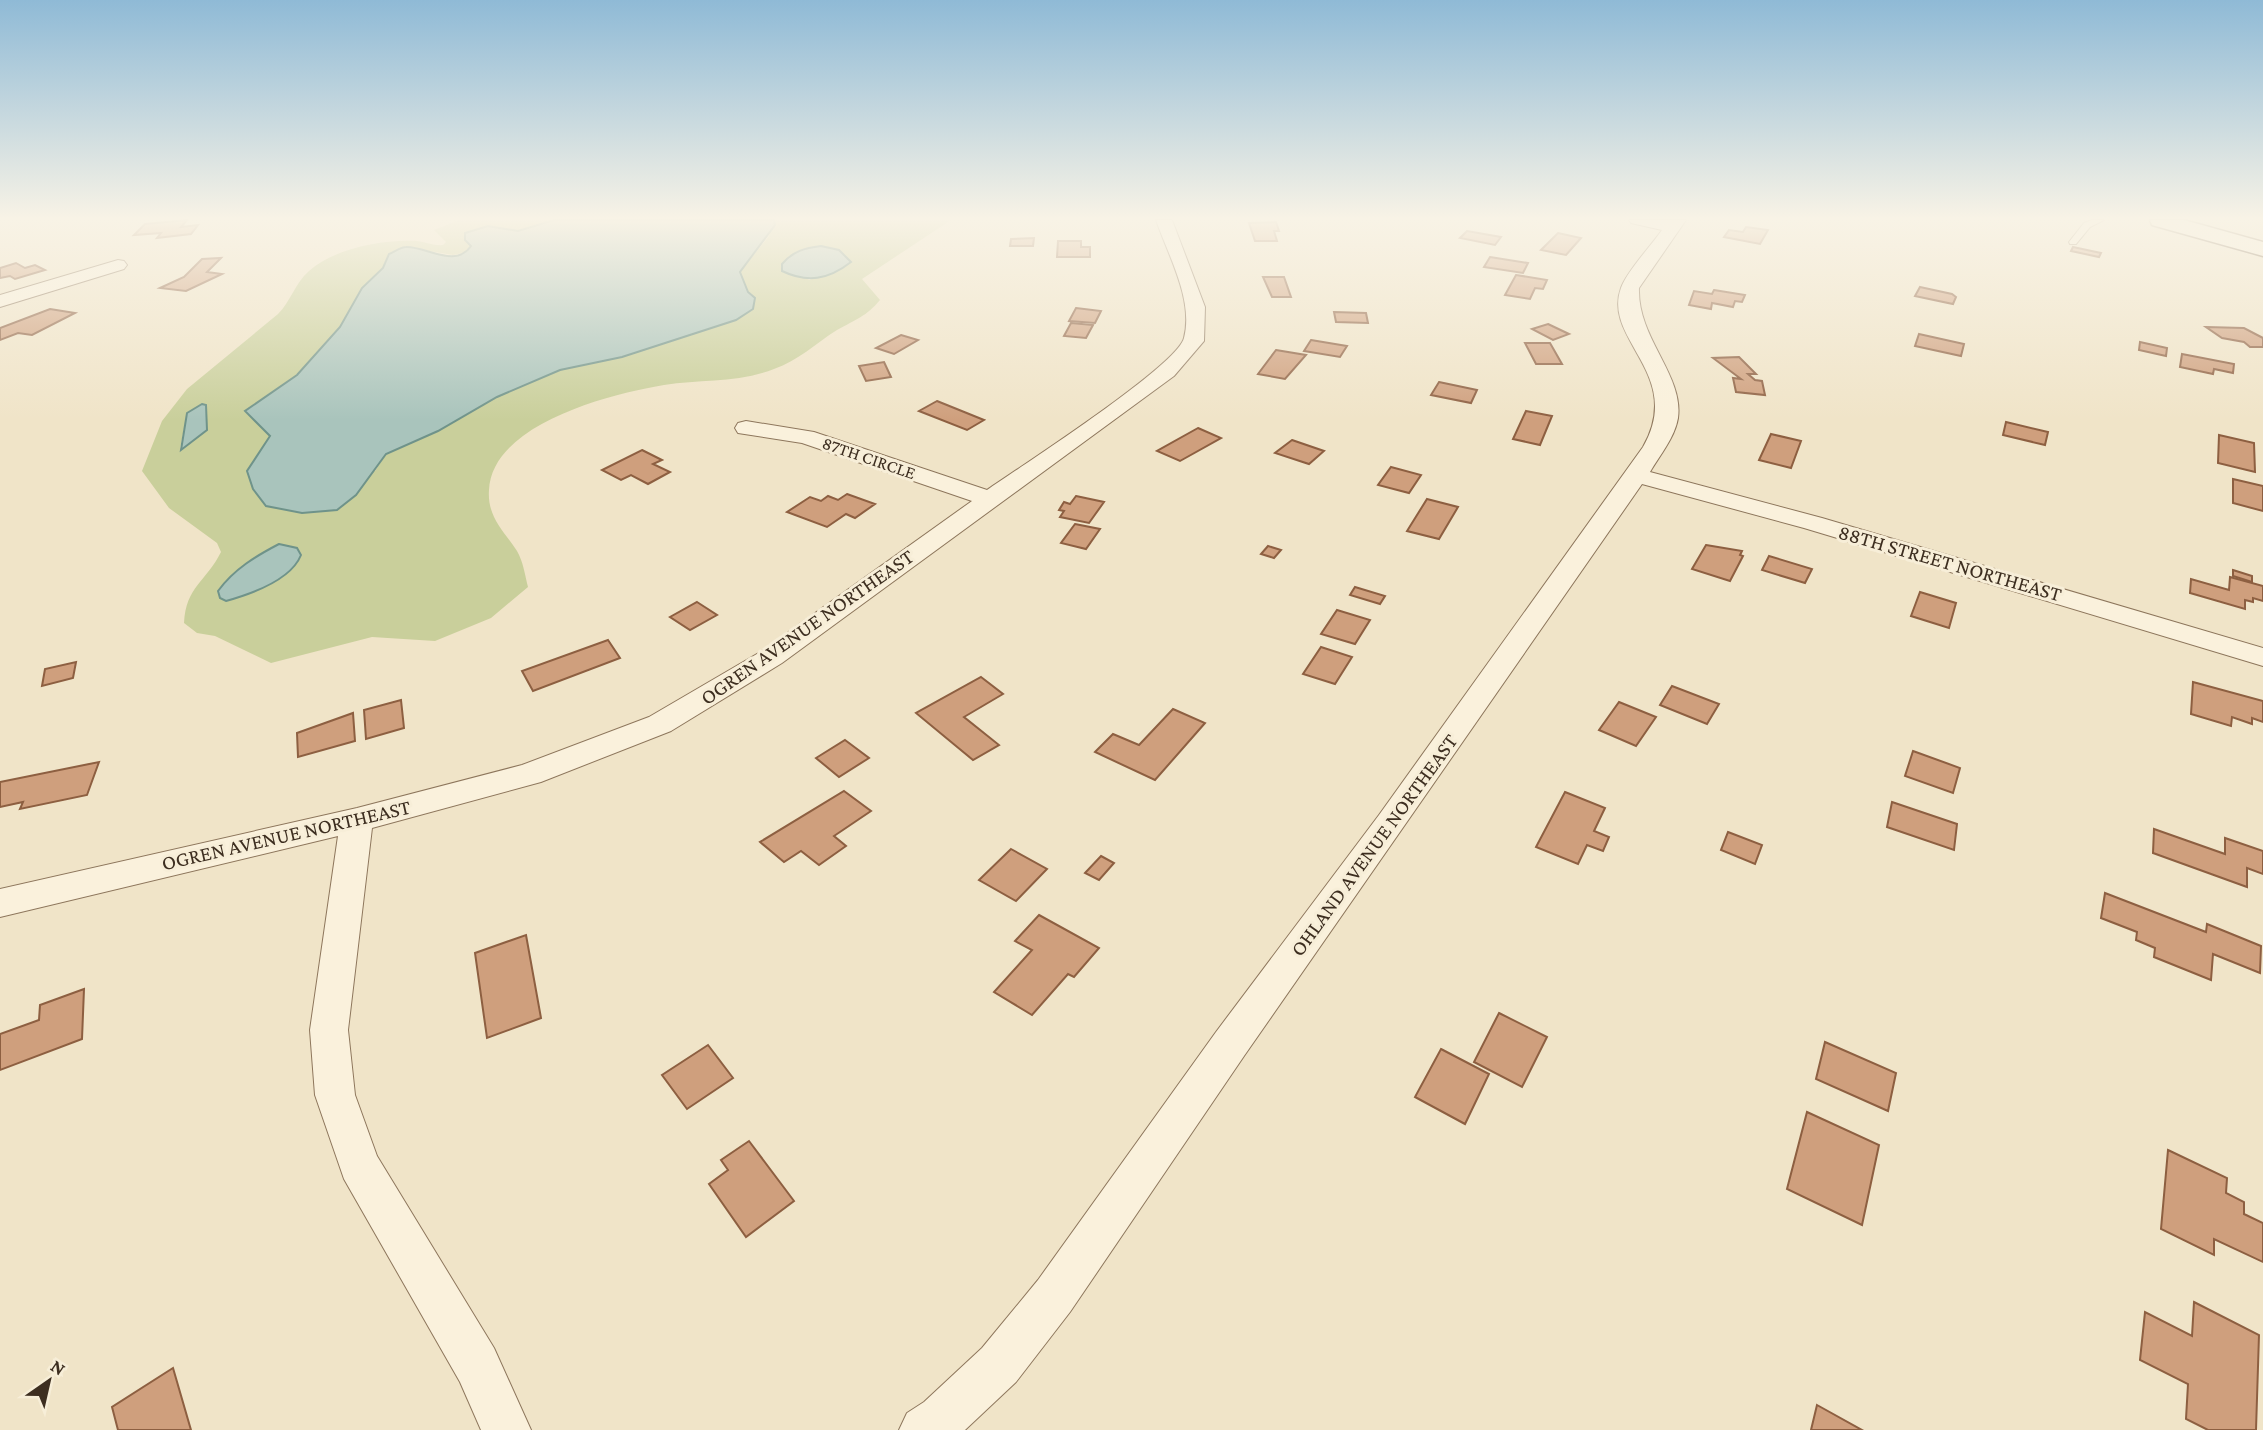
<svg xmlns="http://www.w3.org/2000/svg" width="2263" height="1430" font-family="'Crimson Pro',serif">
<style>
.green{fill:#c9cf9b;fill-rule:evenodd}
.water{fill:#a9c4bc;stroke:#6f938a;stroke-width:2}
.building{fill:#cf9f7d;stroke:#8d5f41;stroke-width:2}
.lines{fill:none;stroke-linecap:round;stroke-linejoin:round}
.service-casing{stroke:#8d765c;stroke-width:2}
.minor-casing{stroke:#8d765c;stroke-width:2}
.secondary-casing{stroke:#6f573f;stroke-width:3}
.service{fill:#faf1dc;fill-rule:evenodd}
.minor{fill:#faf1dc;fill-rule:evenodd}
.secondary{fill:#faf1dc;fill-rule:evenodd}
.labels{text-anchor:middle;stroke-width:6;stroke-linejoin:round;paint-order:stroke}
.far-street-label{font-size:18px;fill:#3d2e20;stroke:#f7eed8}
.street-label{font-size:21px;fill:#3d2e20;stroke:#f7eed8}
</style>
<rect width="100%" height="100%" fill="#f0e4c8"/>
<path class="green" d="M459 220H554L518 231 488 226 467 252 453 255 405 247 386 259 383 268 362 288 340 327 297 375 245 411 270 436 247 471H375L386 454 438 431 497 397 560 370 622 357 748 292 740 272 769 236 774 220H951L862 279 880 300C867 316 855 320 837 330 816 343 798 361 774 369 738 383 701 379 664 385 610 394 492 424 489 490 487 517 504 531 517 551 523 561 525 575 528 587L491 618 435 641 372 637 271 663 215 636 197 633 184 623C186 586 206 582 221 552L217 543 169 508 142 471 162 421 187 389 278 314C291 301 295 283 309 271 335 248 384 239 417 241 426 242 434 246 443 245L446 242 434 230ZM806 248 843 268 809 280 788 257ZM207 409V430L180 449 187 413Z"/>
<g class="water">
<path d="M554 220H774L775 225 740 272 748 292 755 298 753 309 736 320 622 357 560 370 497 397 438 431 386 454 356 495 337 510 302 513 266 506 253 489 247 471 270 436 245 411 297 375 340 327 362 288 383 268 389 254C394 252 401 247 406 247 426 246 455 269 471 246L465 240V233L488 226 518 231Z"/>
<path d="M821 246 839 250 851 262C828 280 807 283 782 271V264C793 251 805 248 821 246Z"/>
<path d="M202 404 206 405 207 430 181 450 187 413Z"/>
<path d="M279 544 297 548 301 555C291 580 251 594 226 601L220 598 218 591C234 569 256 556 279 544Z"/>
</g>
<g class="building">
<path d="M187 220 181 227 198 225 191 234 157 238 161 233 134 235 145 224Z"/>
<path d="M1276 222 1279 231H1274L1277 241H1255L1249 223Z"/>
<path d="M1746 227 1768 230 1760 244 1724 237 1729 230 1743 232Z"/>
<path d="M1467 231 1501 237 1495 245 1460 238Z"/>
<path d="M1558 233 1581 238 1566 255 1541 250Z"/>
<path d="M1034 238 1033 246H1010L1011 239Z"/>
<path d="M1058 241H1081V247H1090V257H1057Z"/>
<path d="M2073 247 2101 253 2099 257 2071 251Z"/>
<path d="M1490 257 1528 263 1523 273 1484 267Z"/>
<path d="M221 258 207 272 222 274 186 291 160 288 184 277 202 259Z"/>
<path d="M16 263 25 268 35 265 45 270 15 279 10 276 0 278V268Z"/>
<path d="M1516 275 1547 280 1543 289 1535 288 1530 299 1505 295Z"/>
<path d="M1263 277H1284L1291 297H1272Z"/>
<path d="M1920 287 1952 294 1956 297 1953 304 1915 296Z"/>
<path d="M1714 290 1745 295 1742 302 1735 301 1733 307 1712 303 1711 309 1689 305 1694 291 1712 294Z"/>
<path d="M1076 308 1101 311 1095 323 1069 321Z"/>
<path d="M50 309 75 313 32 335 18 333 0 340V328Z"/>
<path d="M1334 312 1366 313 1368 323 1336 322Z"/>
<path d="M1071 323 1093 325 1086 338 1064 336Z"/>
<path d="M1548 324 1569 334 1553 340 1532 329Z"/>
<path d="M2206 327 2244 328 2263 338V347H2250L2244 342 2222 338Z"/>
<path d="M1919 334 1964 344 1961 356 1915 346Z"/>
<path d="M901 335 918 340 894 354 876 348Z"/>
<path d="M1311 340 1347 346 1340 357 1304 351Z"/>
<path d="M2140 342 2167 348 2166 356 2139 350Z"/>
<path d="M1525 343H1550L1562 364H1536Z"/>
<path d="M1276 350 1306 355 1285 379 1258 374Z"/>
<path d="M2182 354 2234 364 2233 373 2214 369 2213 374 2180 367Z"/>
<path d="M1739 357 1756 374H1748L1755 380 1762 381 1765 395 1736 392 1733 378 1741 379 1713 358Z"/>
<path d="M884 362 891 377 866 381 859 366Z"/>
<path d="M1439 382 1477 390 1471 403 1431 395Z"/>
<path d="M937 401 984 420 967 430 919 411Z"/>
<path d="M1526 411 1552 416 1540 445 1513 439Z"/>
<path d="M2006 422 2048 432 2045 445 2003 435Z"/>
<path d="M1198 428 1221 438 1180 461 1157 451Z"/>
<path d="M1771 434 1801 441 1791 468 1759 460Z"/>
<path d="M2219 435 2254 443 2255 472 2218 463Z"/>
<path d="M1292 440 1324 451 1309 464 1275 453Z"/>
<path d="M642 450 662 460 653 464 670 472 648 484 631 475 621 480 602 470Z"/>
<path d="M1391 467 1421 475 1409 493 1378 485Z"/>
<path d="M2233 479 2263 486V511L2233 503Z"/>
<path d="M847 494 875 504 855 518 846 514 827 527 787 512 810 497 821 501 828 496 838 500Z"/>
<path d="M1076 496 1104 502 1089 523 1060 517 1064 511 1059 510 1064 502 1070 504Z"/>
<path d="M1427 499 1458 507 1439 539 1407 531Z"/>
<path d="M1075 524 1100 529 1086 549 1061 543Z"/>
<path d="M1706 545 1742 551 1740 555 1743 556 1730 581 1692 569Z"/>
<path d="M1268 546 1281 550 1274 558 1261 554Z"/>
<path d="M1769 556 1812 569 1805 583 1762 570Z"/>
<path d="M2233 570 2252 576V582L2233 576Z"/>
<path d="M2230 577 2263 586V601L2253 598V602L2245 600V609L2190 593 2191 579 2229 590Z"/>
<path d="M1355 587 1385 596 1380 604 1350 595Z"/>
<path d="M1920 592 1956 603 1949 628 1911 616Z"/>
<path d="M697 602 717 615 690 630 670 617Z"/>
<path d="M1337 610 1370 620 1355 644 1321 634Z"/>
<path d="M608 640 620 658 533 691 522 671Z"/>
<path d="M1321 647 1352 657 1335 684 1303 674Z"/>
<path d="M76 662 73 678 42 686 45 669Z"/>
<path d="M981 677 1003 694 964 717 999 745 973 760 916 713Z"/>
<path d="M2193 682 2263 701V722L2252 718V724L2232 717 2231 726 2191 714Z"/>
<path d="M1672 686 1719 704 1707 724 1660 705Z"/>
<path d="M401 700 404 728 366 739 364 710Z"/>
<path d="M1619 702 1656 717 1636 746 1599 730Z"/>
<path d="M1173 709 1205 723 1155 780 1095 752 1113 734 1139 745Z"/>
<path d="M353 713 355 741 298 757 297 733Z"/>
<path d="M845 740 869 758 839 777 816 758Z"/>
<path d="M1913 751 1960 768 1953 793 1905 776Z"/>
<path d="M99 762 87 795 20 809 23 802 0 807V782Z"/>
<path d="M844 791 871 811 834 836 846 846 819 865 801 851 784 862 760 842Z"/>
<path d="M1565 792 1605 808 1594 831 1609 837 1603 851 1587 845 1578 864 1536 847Z"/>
<path d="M1892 802 1957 824 1954 850 1887 827Z"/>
<path d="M2154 829 2225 854V838L2263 851V874L2247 868V887L2153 853Z"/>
<path d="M1728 832 1762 845 1755 864 1721 850Z"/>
<path d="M1011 849 1047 869 1016 901 979 880Z"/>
<path d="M1101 856 1114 863 1099 880 1085 873Z"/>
<path d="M2105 893 2206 932 2207 924 2261 946 2260 973 2213 954 2211 980 2154 957 2155 948 2136 940 2137 932 2101 918Z"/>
<path d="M1039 915 1099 948 1074 977 1068 974 1032 1015 994 992 1032 950 1015 941Z"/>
<path d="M526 935 541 1018 487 1038 475 953Z"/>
<path d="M84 989 82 1039 0 1070V1034L39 1020 40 1005Z"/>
<path d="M1499 1013 1547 1037 1522 1087 1474 1062Z"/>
<path d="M1825 1042 1896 1073 1888 1111 1816 1079Z"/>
<path d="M708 1045 733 1078 687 1109 662 1075Z"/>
<path d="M1441 1049 1489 1074 1465 1124 1415 1097Z"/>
<path d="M1807 1112 1879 1145 1862 1225 1787 1189Z"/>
<path d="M749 1141 794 1201 746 1237 709 1184 728 1170 721 1160Z"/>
<path d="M2168 1150 2227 1178 2226 1193 2244 1202V1214L2263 1223V1262L2214 1239V1255L2161 1229Z"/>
<path d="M2194 1302 2259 1335 2256 1430H2208L2186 1419 2188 1384 2140 1360 2145 1312 2192 1336Z"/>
<path d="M173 1368 191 1430H118L112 1407Z"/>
<path d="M1817 1405 1862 1430H1811Z"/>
</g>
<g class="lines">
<defs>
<path id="service" d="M2092 220H2104L2090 227 2076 244H2070L2069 242 2084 223Z"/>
<g id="minor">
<path d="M1156 220H1172L1205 307 1204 341 1174 376 782 663 671 731 541 782 372 828 348 1030 355 1095 377 1156 494 1348 531 1430H481L460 1382 344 1179 315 1095 310 1030 338 836 0 917V889L357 808 522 765 649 717 762 651 972 501 802 443 738 433 735 428 738 423 746 421 814 432 987 490C1020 467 1177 366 1184 338 1194 300 1168 255 1156 220Z"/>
<path d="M1629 220H1686L1639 288C1637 338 1684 375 1678 418 1675 437 1660 455 1650 472L1822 518 2263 648V666L1804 528 1642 484 1244 1056 1070 1312 1016 1382 965 1430H899L907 1413 924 1402 982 1348 1038 1280 1216 1032 1379 815 1643 447C1685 374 1602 340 1621 288 1627 271 1651 246 1662 230L1631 223Z"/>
<path d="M118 260 124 261 127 265 124 269 0 307V295Z"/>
</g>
<path id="secondary" d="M2150 220H2184L2263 242V256L2152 225Z"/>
</defs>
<use href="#service" class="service-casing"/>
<use href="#minor" class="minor-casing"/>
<use href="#secondary" class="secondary-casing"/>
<use href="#service" class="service"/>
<use href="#minor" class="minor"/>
<use href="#secondary" class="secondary"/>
</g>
<linearGradient id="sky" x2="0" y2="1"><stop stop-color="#8fbad6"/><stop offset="0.52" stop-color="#f8f3e6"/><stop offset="1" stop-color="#f8f3e6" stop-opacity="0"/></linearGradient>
<rect width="2263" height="420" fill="url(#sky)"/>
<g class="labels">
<g class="far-street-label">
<text transform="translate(869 458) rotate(19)" y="6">87TH CIRCLE</text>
</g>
<g class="street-label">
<text transform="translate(1950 563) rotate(16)" y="7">88TH STREET NORTHEAST</text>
<text transform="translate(807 627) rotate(-35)" y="7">OGREN AVENUE NORTHEAST</text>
<text transform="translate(286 835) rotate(-13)" y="7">OGREN AVENUE NORTHEAST</text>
<text transform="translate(1374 845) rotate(-54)" y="7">OHLAND AVENUE NORTHEAST</text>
</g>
</g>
<g transform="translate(49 1381) rotate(34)" stroke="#f7eed8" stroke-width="5" paint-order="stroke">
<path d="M0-5L12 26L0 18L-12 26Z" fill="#3d2e20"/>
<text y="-10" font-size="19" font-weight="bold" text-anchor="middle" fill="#3d2e20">N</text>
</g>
</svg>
